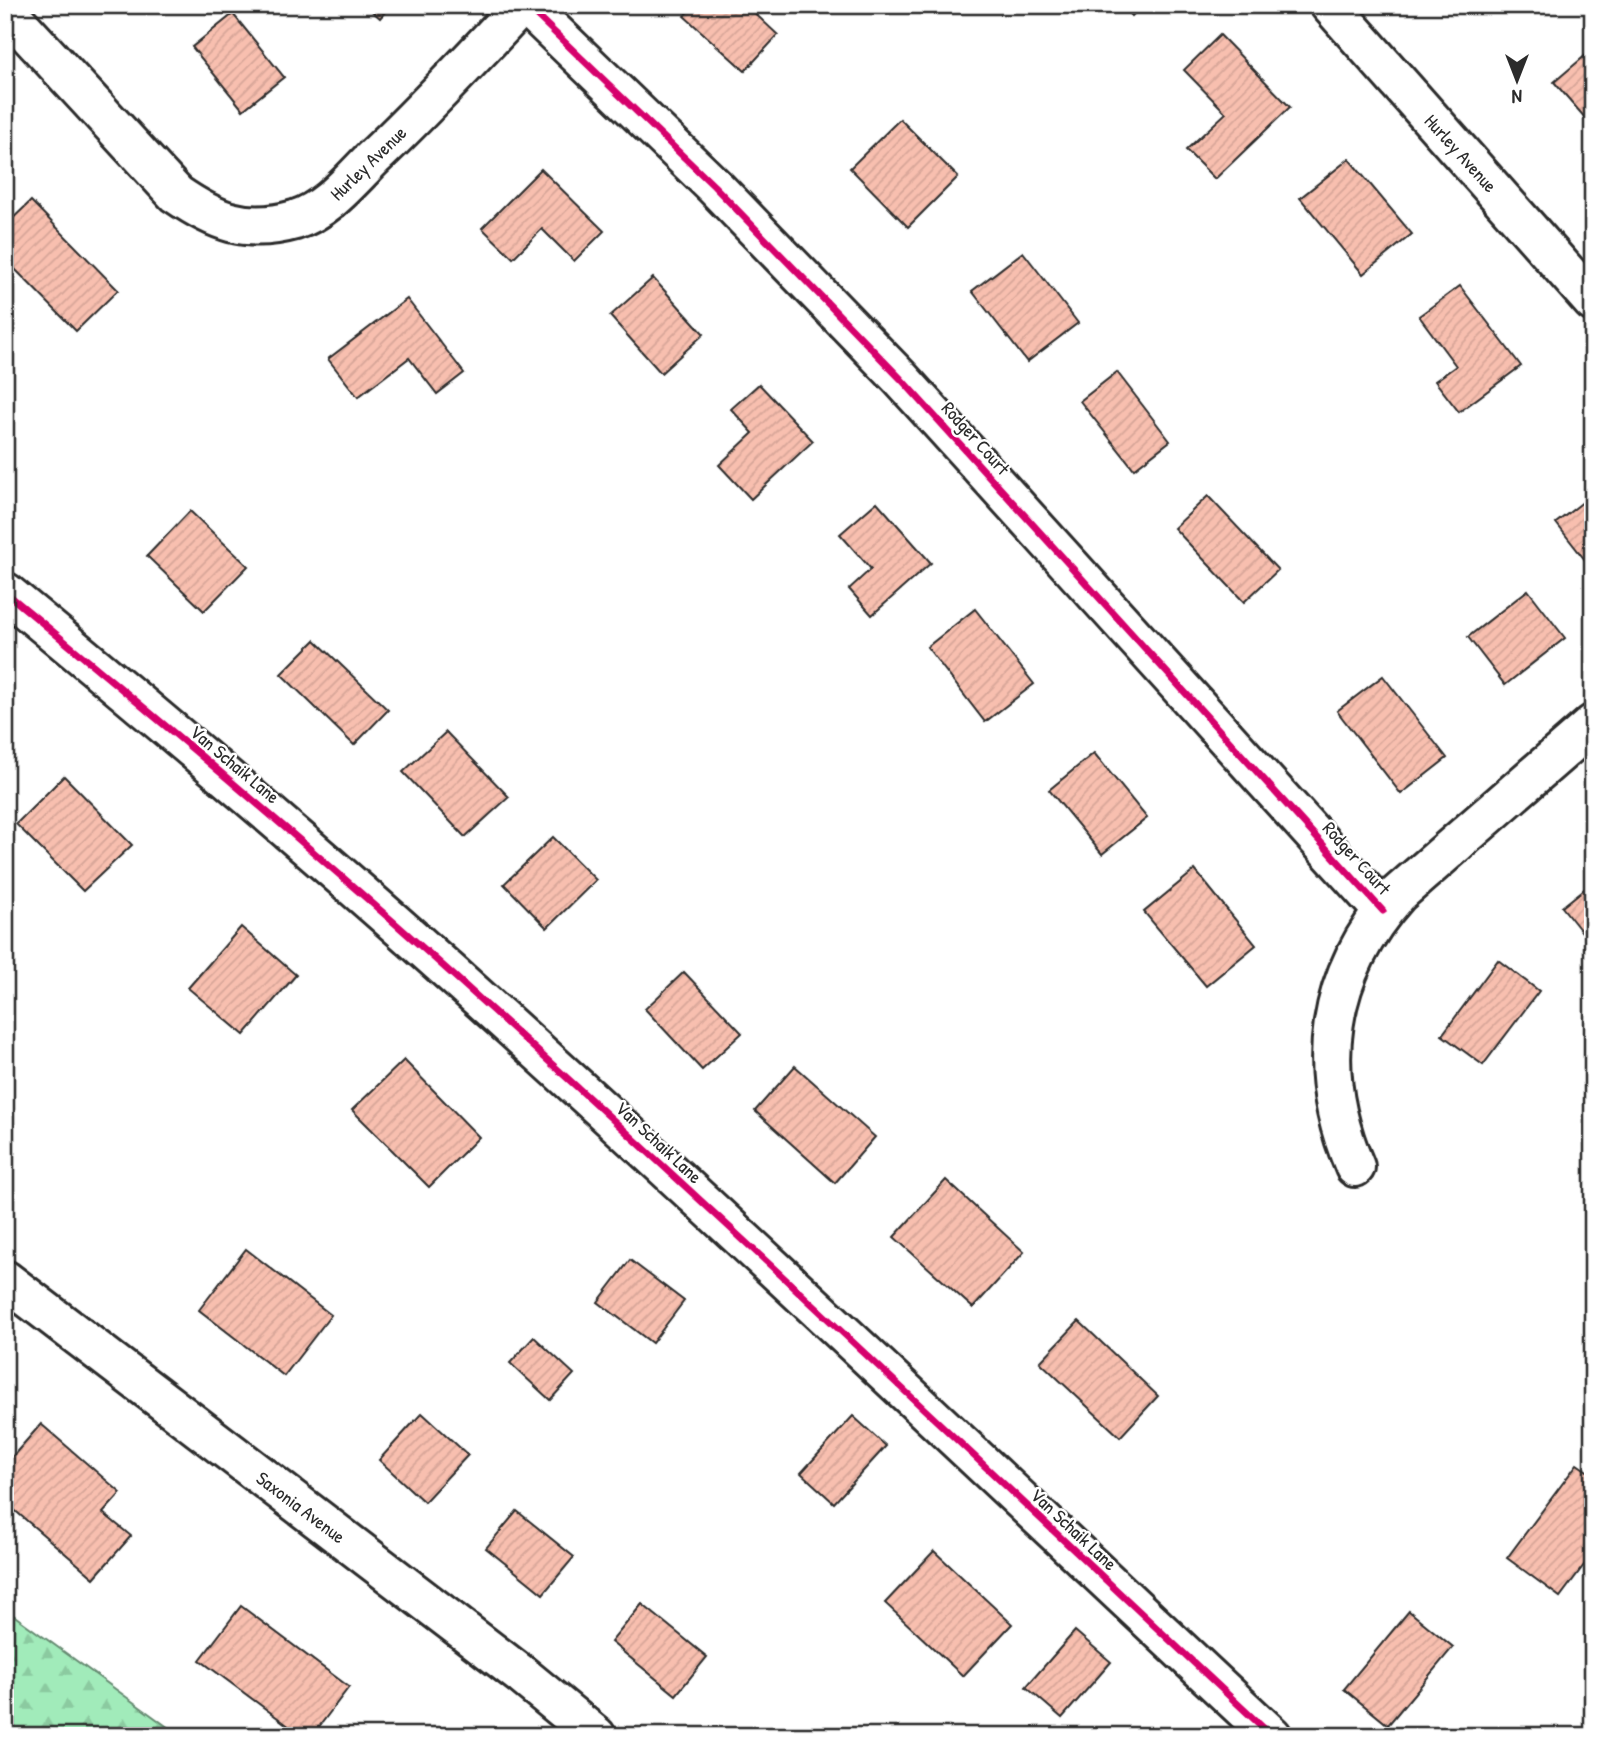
<svg xmlns="http://www.w3.org/2000/svg" width="1598" height="1741" font-family="'Patrick Hand',sans-serif">
<style>
.forest{fill:url(#forest-firs);stroke:#668b72;stroke-width:2}
.building{fill:url(#building-hatch);stroke:#2b2b2b;stroke-width:2}
.lines{fill:none;stroke-linecap:round;stroke-linejoin:round}
.minor-casing{stroke:#2b2b2b;stroke-width:44}
.minor{stroke:#fff;stroke-width:38}
.cycleway-casing{stroke:#fff;stroke-width:11}
.cycleway{stroke:#d6006c;stroke-width:7}
.labels{text-anchor:middle;stroke-width:5;stroke-linejoin:round;paint-order:stroke}
.street-label{font-size:19px;fill:#2b2b2b;stroke:#fff}
</style>
<defs>
<pattern id="forest-firs" width="22" height="20" patternUnits="userSpaceOnUse" patternTransform="scale(1.75)"><rect width="22" height="20" fill="#a1ebba"/><path d="M5 1l3.5 6h-7zM16 11l3.5 6h-7z" fill="#8bcaa0"/></pattern>
<pattern id="building-hatch" width="6" height="6" patternUnits="userSpaceOnUse" patternTransform="scale(1.75)"><rect width="6" height="6" fill="#f8bfaf"/><path d="M-1 1l2-2M0 6l6-6M5 7l2-2" fill="none" stroke="#d5a497"/></pattern>
</defs>
<rect width="100%" height="100%" fill="#fff"/>
<filter id="ink" filterUnits="userSpaceOnUse"><feTurbulence type="fractalNoise" baseFrequency=".0143" numOctaves="2"/><feDisplacementMap in="SourceGraphic" scale="14" xChannelSelector="R" yChannelSelector="G"/><feConvolveMatrix kernelMatrix="1 2 1 2 8 2 1 2 1" color-interpolation-filters="sRGB"/></filter>
<g filter="url(#ink)">
<path class="forest" d="M5 1609 180 1736H5Z"/>
<g class="building">
<path d="M365 5H391L380 18Z"/>
<path d="M694 5H746L778 35 745 71 684 16Z"/>
<path d="M1122 5H1142L1132 16Z"/>
<path d="M233 14 284 77 243 110 192 47Z"/>
<path d="M1220 35 1290 107 1215 179 1186 150 1226 113 1184 70Z"/>
<path d="M1593 49V127L1554 82Z"/>
<path d="M900 119 958 177 908 227 850 168Z"/>
<path d="M1349 159 1412 234 1363 274 1300 198Z"/>
<path d="M541 169 604 231 574 261 542 229 513 258 482 228Z"/>
<path d="M31 201 118 290 76 331 5 259V226Z"/>
<path d="M1023 252 1078 323 1027 362 972 291Z"/>
<path d="M653 278 704 334 661 373 610 316Z"/>
<path d="M1460 286 1521 366 1459 412 1435 381 1456 366 1419 316Z"/>
<path d="M407 299 464 373 437 394 409 358 358 397 328 359Z"/>
<path d="M1117 372 1170 441 1134 469 1080 401Z"/>
<path d="M759 384 813 441 751 499 719 465 753 433 731 409Z"/>
<path d="M1593 494V570L1556 523Z"/>
<path d="M1208 496 1278 570 1244 602 1174 528Z"/>
<path d="M877 502 931 563 872 615 849 589 871 569 840 534Z"/>
<path d="M190 511 248 566 204 611 147 556Z"/>
<path d="M1528 590 1565 638 1505 685 1468 637Z"/>
<path d="M975 609 1034 684 985 722 927 647Z"/>
<path d="M315 640 388 710 354 745 281 674Z"/>
<path d="M1383 676 1447 758 1401 794 1337 711Z"/>
<path d="M446 732 509 797 465 837 403 772Z"/>
<path d="M1094 753 1147 818 1102 854 1049 790Z"/>
<path d="M64 776 132 845 83 891 16 824Z"/>
<path d="M553 837 596 880 547 928 504 884Z"/>
<path d="M1195 870 1256 945 1206 986 1144 912Z"/>
<path d="M1593 882V946L1562 907Z"/>
<path d="M241 927 296 975 244 1035 188 988Z"/>
<path d="M1498 960 1539 991 1483 1065 1442 1035Z"/>
<path d="M684 972 742 1033 702 1070 645 1009Z"/>
<path d="M404 1060 479 1137 429 1187 352 1110Z"/>
<path d="M795 1066 875 1137 835 1183 755 1111Z"/>
<path d="M946 1180 1024 1252 973 1308 894 1237Z"/>
<path d="M246 1249 331 1315 284 1376 199 1310Z"/>
<path d="M630 1260 684 1301 652 1343 598 1302Z"/>
<path d="M1079 1321 1158 1396 1120 1437 1040 1362Z"/>
<path d="M534 1337 574 1374 550 1400 510 1363Z"/>
<path d="M422 1413 468 1455 424 1502 379 1460Z"/>
<path d="M853 1416 886 1446 834 1503 801 1473Z"/>
<path d="M41 1424 121 1493 103 1513 131 1536 94 1578 5 1502V1465Z"/>
<path d="M1577 1464 1593 1475V1553L1560 1597 1507 1558Z"/>
<path d="M517 1511 574 1557 543 1594 486 1548Z"/>
<path d="M934 1551 1012 1624 963 1676 885 1603Z"/>
<path d="M642 1604 707 1657 676 1695 611 1642Z"/>
<path d="M241 1606 349 1687 312 1736H302L200 1660Z"/>
<path d="M1409 1611 1453 1647 1388 1725 1344 1689Z"/>
<path d="M1075 1631 1111 1662 1062 1718 1026 1687Z"/>
</g>
<g class="lines">
<defs>
<g id="minor">
<path d="M526 5 714 186 901 379 1383 911"/>
<path d="M1330 5 1593 302"/>
<path d="M5 9 176 194C215 221 246 234 295 220 327 210 350 181 373 158 425 109 473 57 522 5"/>
<path d="M5 592C166 725 326 860 481 1000 749 1241 1009 1490 1272 1736"/>
<path d="M1355 1167C1313 1069 1326 974 1398 894L1593 724"/>
<path d="M5 1280 523 1676 596 1736"/>
</g>
</defs>
<use href="#minor" class="minor-casing"/>
<use href="#minor" class="minor"/>
<defs>
<g id="cycleway">
<path d="M526 5 714 186 901 379 1383 911"/>
<path d="M5 592C166 725 326 860 481 1000 749 1241 1009 1490 1272 1736"/>
</g>
</defs>
<use href="#cycleway" class="cycleway-casing"/>
<use href="#cycleway" class="cycleway"/>
</g>
</g>
<g class="labels">
<g class="street-label">
<text transform="translate(1461 153) rotate(48)" y="7">Hurley Avenue</text>
<text transform="translate(368 163) rotate(-44)" y="7">Hurley Avenue</text>
<text transform="translate(976 438) rotate(48)" y="7">Rodger Court</text>
<text transform="translate(235 764) rotate(40)" y="7">Van Schaik Lane</text>
<text transform="translate(1357 858) rotate(48)" y="7">Rodger Court</text>
<text transform="translate(659 1142) rotate(43)" y="7">Van Schaik Lane</text>
<text transform="translate(301 1507) rotate(37)" y="7">Saxonia Avenue</text>
<text transform="translate(1074 1529) rotate(43)" y="7">Van Schaik Lane</text>
</g>
</g>
<rect width="1598" height="1741" fill="none" stroke="#fff" stroke-width="28"/>
<rect x="14" y="14" width="1570" height="1713" fill="none" stroke="#2b2b2b" stroke-width="2.5" filter="url(#ink)"/>
<g transform="translate(1517 80) rotate(180)" stroke="#ffffff" stroke-width="5" paint-order="stroke">
<path d="M0-5L12 26L0 18L-12 26Z" fill="#2b2b2b"/>
<text y="-10" font-size="19" font-weight="bold" text-anchor="middle" fill="#2b2b2b">N</text>
</g>
</svg>
